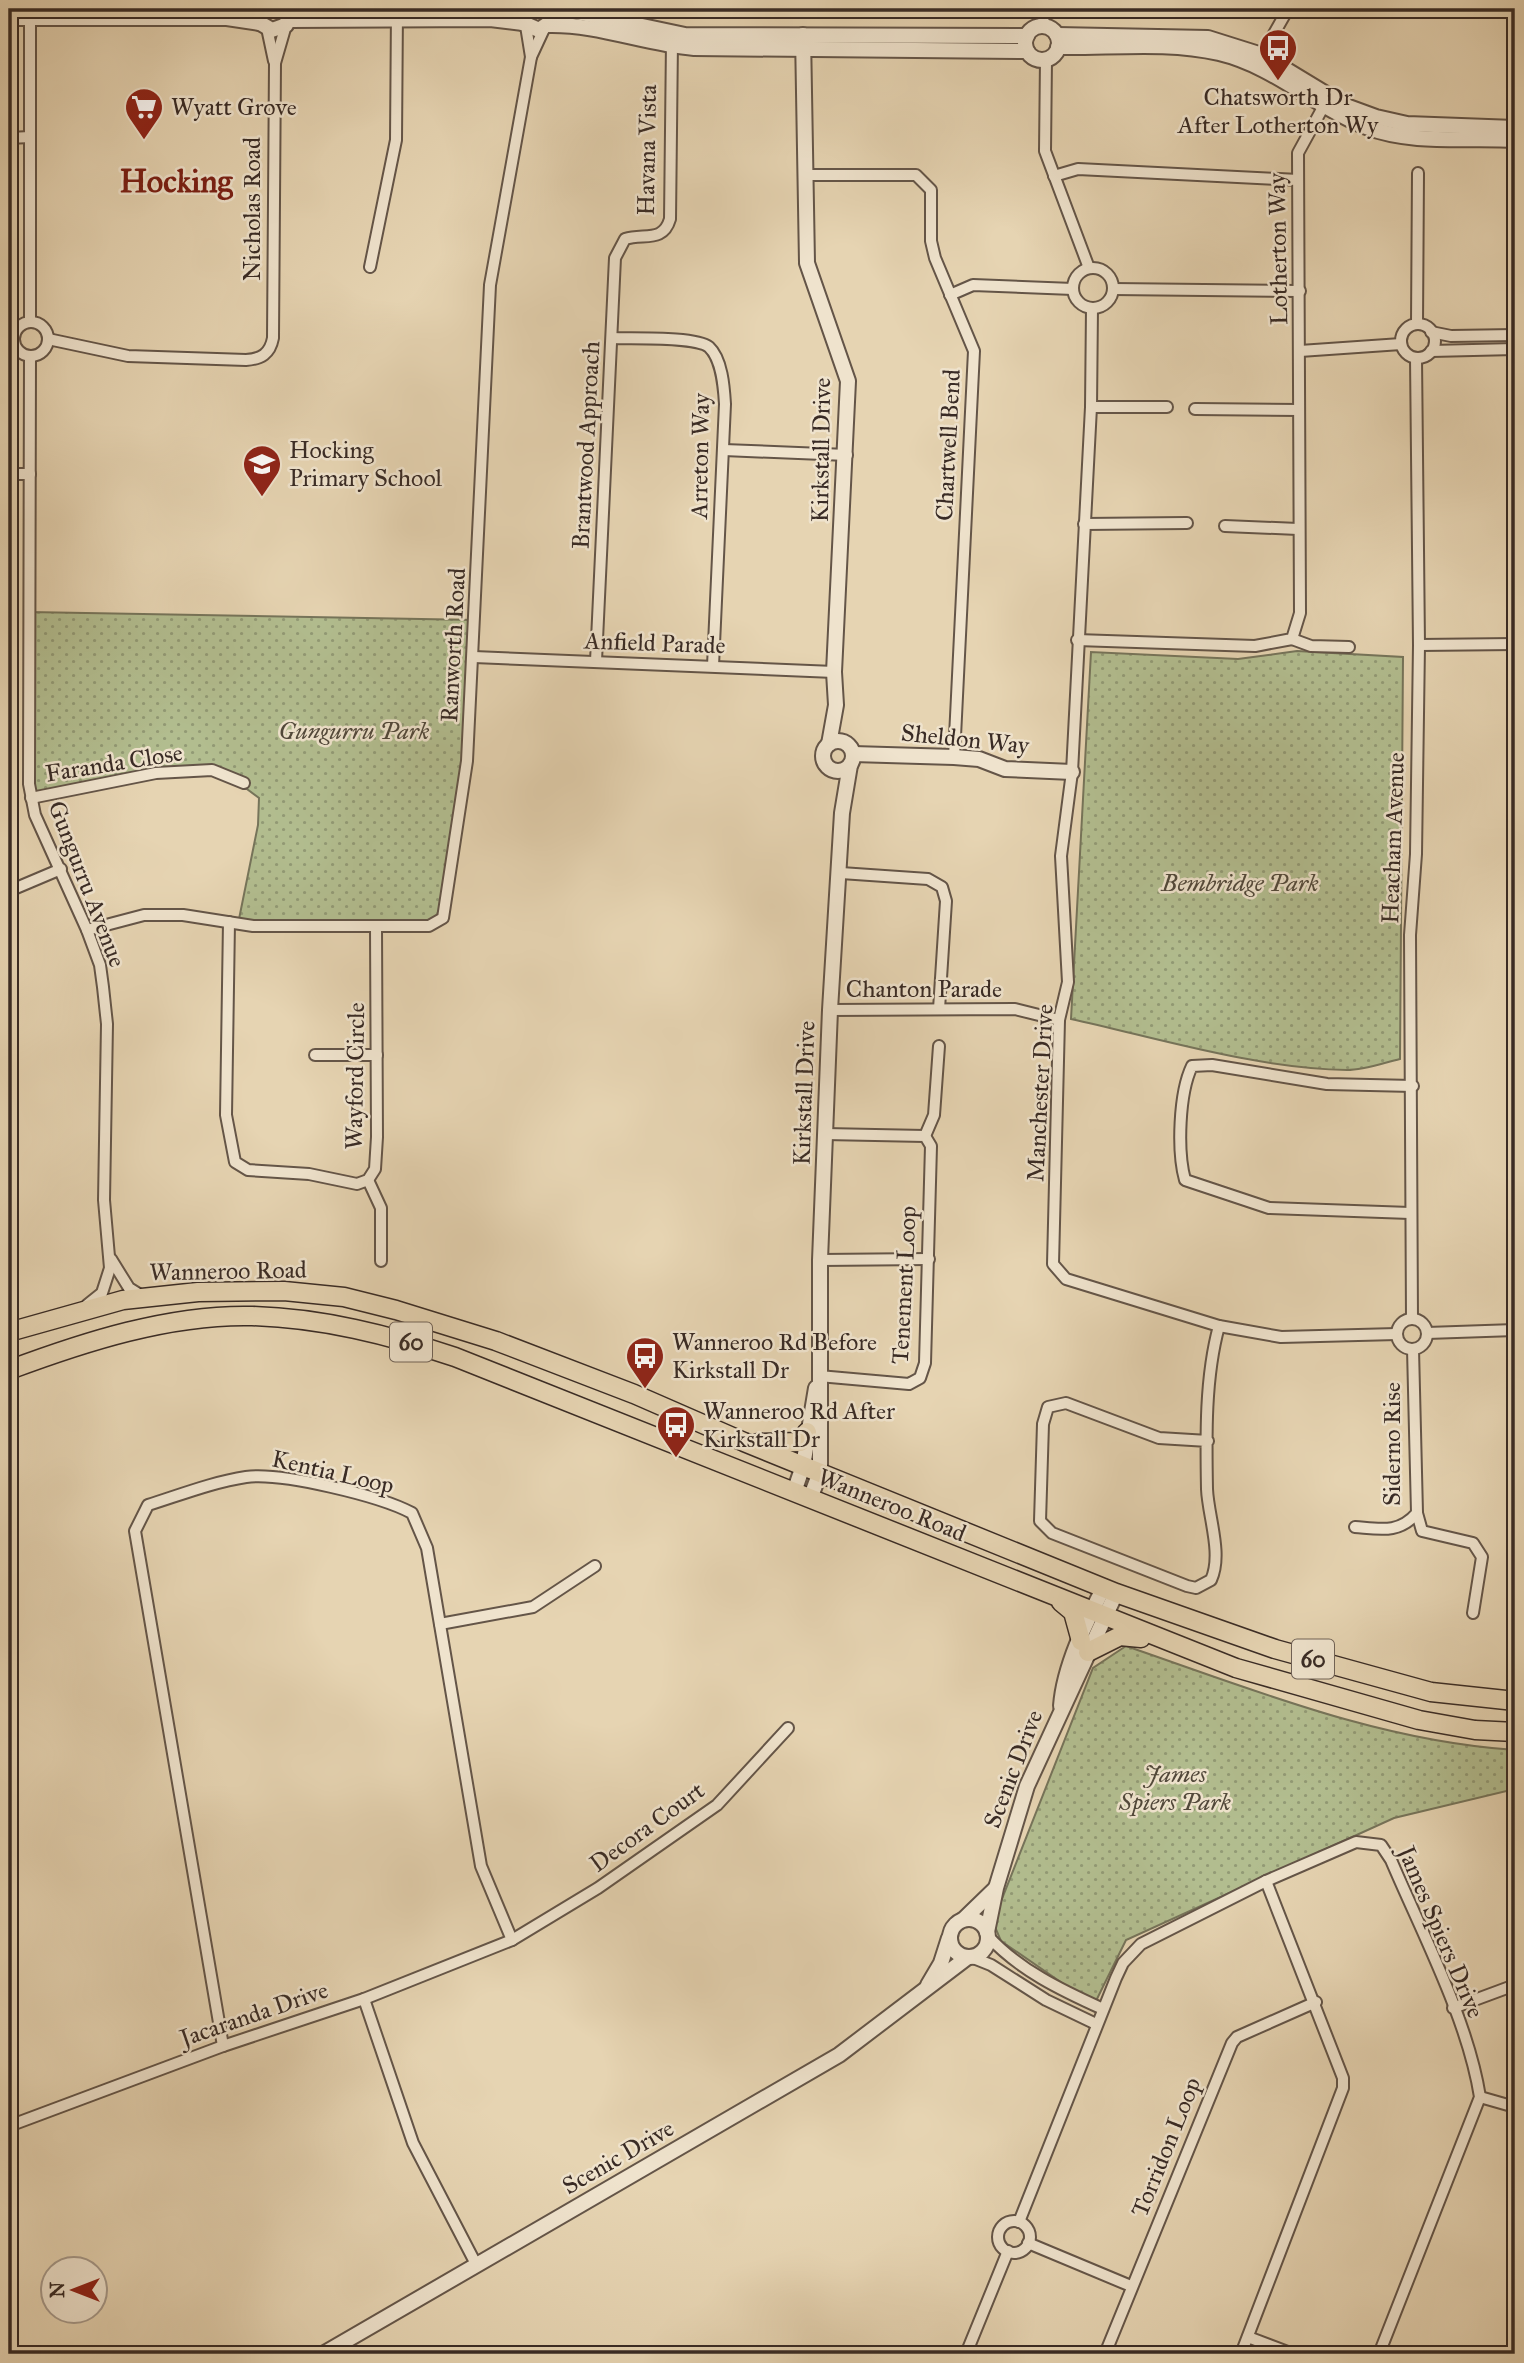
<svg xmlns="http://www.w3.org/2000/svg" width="1524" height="2363" font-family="'IM FELL Great Primer',serif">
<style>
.grass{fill:url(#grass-dots);stroke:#76745a;stroke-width:2}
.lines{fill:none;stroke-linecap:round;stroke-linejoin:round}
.minor-casing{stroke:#645548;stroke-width:14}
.tertiary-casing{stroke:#645548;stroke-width:18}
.trunk-casing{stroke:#392b25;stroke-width:21}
.minor{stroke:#efe3cd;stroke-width:10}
.tertiary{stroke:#efe3cd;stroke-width:14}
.trunk{stroke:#e6d4b2;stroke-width:18}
.labels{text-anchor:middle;stroke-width:5;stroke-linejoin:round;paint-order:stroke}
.shield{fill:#efe3cd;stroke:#706257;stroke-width:2}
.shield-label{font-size:23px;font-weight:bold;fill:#392b25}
.poi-label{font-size:24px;fill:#392b25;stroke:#efe3cd;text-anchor:start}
.street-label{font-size:24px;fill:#392b25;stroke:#efe3cd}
.park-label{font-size:24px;font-style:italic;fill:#51483a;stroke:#efe3cd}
.district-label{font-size:32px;font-weight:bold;fill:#7a1f14;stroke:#efe3cd}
</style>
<defs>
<pattern id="grass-dots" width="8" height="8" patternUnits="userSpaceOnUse" patternTransform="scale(1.75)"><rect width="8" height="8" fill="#b2bd8f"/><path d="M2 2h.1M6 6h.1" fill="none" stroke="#929a75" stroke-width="1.8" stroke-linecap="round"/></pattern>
</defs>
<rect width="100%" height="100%" fill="#e6d4b2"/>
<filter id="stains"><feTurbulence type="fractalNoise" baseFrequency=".00286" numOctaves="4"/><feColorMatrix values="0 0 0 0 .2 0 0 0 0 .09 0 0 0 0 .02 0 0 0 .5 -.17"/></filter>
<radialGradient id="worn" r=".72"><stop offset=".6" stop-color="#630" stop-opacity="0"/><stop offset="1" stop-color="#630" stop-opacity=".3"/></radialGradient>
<g class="grass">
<path d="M29 612 476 620 467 761 437 924H238L258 825 259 798 228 775 156 773 31 798Z"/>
<path d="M1297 651 1403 657 1400 1059C1383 1063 1364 1070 1347 1070 1254 1068 1161 1039 1071 1019L1091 652 1238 659Z"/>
<path d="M1126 1646C1254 1690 1379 1741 1515 1750V1789L1394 1818 1126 1940 1094 2005 1001 1941 995 1927 998 1909 1093 1668Z"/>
</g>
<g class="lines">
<defs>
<g id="minor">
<path d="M1043 26 1044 9"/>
<path d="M267 28 274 61"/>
<path d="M531 57 544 29"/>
<path d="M1046 59 1045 151 1089 268"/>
<path d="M1259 60 1288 9"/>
<path d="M9 138 30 137"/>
<path d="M806 175H916L931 190V241L935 258 974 351 954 757"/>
<path d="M1054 176 1078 169 1298 180"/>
<path d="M370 267 396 140 397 9"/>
<circle cx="1093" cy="288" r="20"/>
<path d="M1113 289 1300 291"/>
<path d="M950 295 973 285 1073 289"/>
<path d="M1092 308 1091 407 1072 772 1061 856 1068 982 1059 1020 1053 1264 1066 1279 1219 1326 1281 1337 1397 1334"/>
<path d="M30 322V9"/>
<circle cx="31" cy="339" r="17"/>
<path d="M1417 324 1418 173"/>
<circle cx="1418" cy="341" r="17"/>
<path d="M1431 332 1451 336 1515 335"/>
<path d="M612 338C632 339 695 336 709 347 722 359 724 387 725 404L713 666"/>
<path d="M48 339 128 356 246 360C261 359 270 354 273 338L275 63 286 25"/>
<path d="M1300 351 1401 344"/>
<path d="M1431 351 1515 349"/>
<path d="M30 356 29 784 35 815 87 930 100 965 103 987 107 1024 104 1200 110 1268 102 1293 87 1305"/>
<path d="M1091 407H1167"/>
<path d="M1195 409 1299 410"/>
<path d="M724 450 847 455"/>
<path d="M9 474H30"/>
<path d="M1084 524 1187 523"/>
<path d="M1225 526 1298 529"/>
<path d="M1292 639 1311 646 1349 647"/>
<path d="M1077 640 1255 646 1292 639 1300 613 1298 153 1327 100"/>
<path d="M1419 645 1515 644"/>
<path d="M474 657 834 672"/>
<path d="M596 661 615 258 625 239C644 233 663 243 670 219L672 41"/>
<path d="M31 798 156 773 212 770 244 783"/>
<path d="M841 873 928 879 942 887 946 901 939 1009"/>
<path d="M9 891 61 869"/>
<path d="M229 922 226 1115 235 1162 248 1170 309 1174 357 1184 368 1180 375 1169 377 1137 376 927"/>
<path d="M87 930 144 915H183L253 926H429L443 918 467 761 490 285 531 57 526 26"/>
<path d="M830 1010 1015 1009 1059 1020"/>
<path d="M315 1055H377"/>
<path d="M925 1136 934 1115 939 1046"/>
<path d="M368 1180 381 1208V1261"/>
<path d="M1410 1213 1269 1208 1185 1180C1177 1151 1179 1093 1192 1066L1212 1065 1327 1084 1413 1086"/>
<path d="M111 1259 129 1288 142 1296"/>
<path d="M820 1260 929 1259"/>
<path d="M1412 1319 1410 935 1416 854 1419 645 1416 358"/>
<circle cx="1412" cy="1334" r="15"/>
<path d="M1427 1333 1515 1330"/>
<path d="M819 1376 909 1384 920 1378 925 1363 931 1146 925 1136 825 1134"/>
<path d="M1208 1441 1159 1438 1066 1403 1048 1407 1043 1424 1040 1521 1052 1533 1187 1586 1196 1588 1211 1580C1223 1554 1208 1516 1207 1489 1206 1436 1205 1377 1219 1326"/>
<path d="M1417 1513 1422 1531 1473 1543 1482 1557 1473 1613"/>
<path d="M1355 1527C1380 1529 1399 1534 1417 1513L1413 1349"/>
<path d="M440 1624 533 1607 595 1566"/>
<path d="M988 1936C1019 1970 1061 1990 1103 2009"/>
<path d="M971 1957 991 1965 1046 2000 1096 2024"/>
<path d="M364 1999 413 2143 477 2266"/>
<path d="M1453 2008 1515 1985"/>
<path d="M223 2046 135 1531 148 1505C180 1495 213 1482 246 1477 282 1472 380 1496 412 1513L427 1548 481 1866 512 1940"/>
<path d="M1480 2097 1515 2107"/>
<path d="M9 2126 223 2046 364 1999 512 1940 598 1888 717 1805 788 1728"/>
<circle cx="1014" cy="2237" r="16"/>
<path d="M1019 2222 1116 1978 1123 1963 1141 1944 1266 1881 1356 1842 1381 1845 1391 1860C1422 1933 1468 2020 1480 2097L1379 2354"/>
<path d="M1028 2243 1131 2286"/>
<path d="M1248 2337 1293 2354"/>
<path d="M966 2354 1008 2251"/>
<path d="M1105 2354 1232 2043 1237 2037 1316 2002"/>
<path d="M1241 2354 1343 2088V2078L1266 1881"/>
<path d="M1512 2354 1515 2346"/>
</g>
<g id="tertiary">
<path d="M257 9 260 23 272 30 286 25 291 9"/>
<path d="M522 9 523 23 539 30 552 21V9"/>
<path d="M562 9 685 35 1027 36"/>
<path d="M9 18H227L260 23"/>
<path d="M290 20 490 19 523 23"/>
<path d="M549 25C598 24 645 44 694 48L1027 51"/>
<circle cx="1042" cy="43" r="17"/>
<path d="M803 35 807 263 848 381 834 672 836 705 829 744"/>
<path d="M1057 35 1208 38 1262 55 1346 106 1376 117 1407 124 1515 128"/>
<path d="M1058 47C1111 48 1167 41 1219 53 1274 66 1314 106 1366 127 1413 145 1467 137 1515 140"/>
<circle cx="838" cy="756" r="15"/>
<path d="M853 754 954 757 979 759 1005 769 1072 772"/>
<path d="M794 1492 803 1466 816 1388"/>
<path d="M810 1499 820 1472V1260L830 1010 842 813 850 765"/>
<path d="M1061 1706C1064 1666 1086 1622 1104 1587"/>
<circle cx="969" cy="1938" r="19"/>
<path d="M964 1919 995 1889"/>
<path d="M987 1932 996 1888 1027 1786 1116 1593"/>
<path d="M928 1985 941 1963 949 1938"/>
<path d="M323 2354 839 2055 968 1957"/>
</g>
<g id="trunk">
<path d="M9 1332 123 1300 198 1292 284 1291 344 1297 396 1310 496 1341 634 1394 744 1442 1116 1593 1275 1649 1431 1692 1515 1701"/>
<path d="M9 1370C84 1342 170 1314 252 1316 322 1318 389 1335 455 1357L1236 1668 1419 1720 1475 1730 1515 1732"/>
<path d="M758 1443 800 1442 807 1432"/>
<path d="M1061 1602 1073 1612 1081 1641"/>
<path d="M1088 1652 1120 1636 1141 1638"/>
</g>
</defs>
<use href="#minor" class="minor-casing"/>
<use href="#tertiary" class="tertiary-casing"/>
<use href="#trunk" class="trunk-casing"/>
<use href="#minor" class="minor"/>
<use href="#tertiary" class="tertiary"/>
<use href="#trunk" class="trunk"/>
</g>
<defs>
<symbol id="bus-pin" viewBox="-11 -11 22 30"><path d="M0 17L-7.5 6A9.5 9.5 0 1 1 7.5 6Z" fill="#8f2418" stroke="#efe3cd"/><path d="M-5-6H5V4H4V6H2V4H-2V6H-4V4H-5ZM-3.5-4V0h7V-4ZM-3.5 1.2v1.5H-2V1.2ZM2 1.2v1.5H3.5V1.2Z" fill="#fff"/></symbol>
<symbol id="supermarket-pin" viewBox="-11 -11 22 30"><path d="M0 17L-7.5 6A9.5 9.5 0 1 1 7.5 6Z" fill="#8f2418" stroke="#efe3cd"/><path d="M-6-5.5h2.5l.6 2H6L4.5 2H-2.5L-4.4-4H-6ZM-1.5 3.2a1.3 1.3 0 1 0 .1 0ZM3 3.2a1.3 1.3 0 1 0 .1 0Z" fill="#fff"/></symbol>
<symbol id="school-pin" viewBox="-11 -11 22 30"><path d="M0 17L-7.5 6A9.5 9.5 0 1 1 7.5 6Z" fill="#8f2418" stroke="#efe3cd"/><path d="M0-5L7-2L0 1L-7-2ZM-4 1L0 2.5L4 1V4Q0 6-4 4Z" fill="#fff"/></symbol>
</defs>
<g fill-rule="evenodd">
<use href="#bus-pin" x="1256" y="26" width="44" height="60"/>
<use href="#supermarket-pin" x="122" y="85" width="44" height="60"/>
<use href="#school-pin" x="240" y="442" width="44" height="60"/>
<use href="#bus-pin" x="623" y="1334" width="44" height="60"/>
<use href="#bus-pin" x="654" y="1403" width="44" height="60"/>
</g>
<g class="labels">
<g class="shield">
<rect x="390" y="1322.5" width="42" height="39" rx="5"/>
<rect x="1292" y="1639.5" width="42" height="39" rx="5"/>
</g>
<g class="shield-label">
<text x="411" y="1350">60</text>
<text x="1313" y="1667">60</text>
</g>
<g class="poi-label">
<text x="1278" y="105" text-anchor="middle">Chatsworth Dr<tspan x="1278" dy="28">After Lotherton Wy</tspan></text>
<text x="171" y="115">Wyatt Grove</text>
<text x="289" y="458">Hocking<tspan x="289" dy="28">Primary School</tspan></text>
<text x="672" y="1350">Wanneroo Rd Before<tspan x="672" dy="28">Kirkstall Dr</tspan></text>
<text x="703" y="1419">Wanneroo Rd After<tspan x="703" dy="28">Kirkstall Dr</tspan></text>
</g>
<g class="street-label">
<text transform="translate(647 150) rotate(-89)" y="8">Havana Vista</text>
<text transform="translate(252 209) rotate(-90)" y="8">Nicholas Road</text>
<text transform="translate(1278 249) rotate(-91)" y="8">Lotherton Way</text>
<text transform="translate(586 445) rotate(-87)" y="8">Brantwood Approach</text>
<text transform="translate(948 445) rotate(-87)" y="8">Chartwell Bend</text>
<text transform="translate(821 450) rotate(-89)" y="8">Kirkstall Drive</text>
<text transform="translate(700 456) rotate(-89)" y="8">Arreton Way</text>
<text transform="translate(655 643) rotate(2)" y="8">Anfield Parade</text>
<text transform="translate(453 645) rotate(-87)" y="8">Ranworth Road</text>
<text transform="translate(965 739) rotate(6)" y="8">Sheldon Way</text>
<text transform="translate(114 763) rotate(-9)" y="8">Faranda Close</text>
<text transform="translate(1393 838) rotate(-88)" y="8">Heacham Avenue</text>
<text transform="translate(87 884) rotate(69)" y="8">Gungurru Avenue</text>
<text x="924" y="997">Chanton Parade</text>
<text transform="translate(355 1076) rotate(-89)" y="8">Wayford Circle</text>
<text transform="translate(804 1093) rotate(-88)" y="8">Kirkstall Drive</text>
<text transform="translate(1040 1093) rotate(-87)" y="8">Manchester Drive</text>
<text transform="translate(228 1271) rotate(-1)" y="8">Wanneroo Road</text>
<text transform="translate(904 1285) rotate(-87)" y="8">Tenement Loop</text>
<text transform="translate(1392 1444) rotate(-90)" y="8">Siderno Rise</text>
<text transform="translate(333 1472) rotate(13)" y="8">Kentia Loop</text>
<text transform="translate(892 1505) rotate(22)" y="8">Wanneroo Road</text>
<text transform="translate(1013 1769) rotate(-69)" y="8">Scenic Drive</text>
<text transform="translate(647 1827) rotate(-36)" y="8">Decora Court</text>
<text transform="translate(1441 1932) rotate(67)" y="8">James Spiers Drive</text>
<text transform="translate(254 2014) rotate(-19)" y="8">Jacaranda Drive</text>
<text transform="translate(1166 2147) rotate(-68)" y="8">Torridon Loop</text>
<text transform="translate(618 2157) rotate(-30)" y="8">Scenic Drive</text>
</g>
<g class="park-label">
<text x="354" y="739">Gungurru Park</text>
<text x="1240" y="891">Bembridge Park</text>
<text x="1175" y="1782">James<tspan x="1175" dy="28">Spiers Park</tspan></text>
</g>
<g class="district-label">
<text x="176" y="192">Hocking</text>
</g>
</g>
<rect width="1524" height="2363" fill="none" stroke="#e6d4b2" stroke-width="35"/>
<rect x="10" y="10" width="1503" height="2342" fill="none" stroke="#392b25" stroke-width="3.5"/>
<rect x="18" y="18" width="1489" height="2328" fill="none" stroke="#392b25" stroke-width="2"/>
<g transform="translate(74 2290) rotate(270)"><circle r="33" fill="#efe3cd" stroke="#a6998a" stroke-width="2"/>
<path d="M0-5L12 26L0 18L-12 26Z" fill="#8f2418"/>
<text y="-10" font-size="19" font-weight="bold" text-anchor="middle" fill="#392b25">N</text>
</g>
<rect width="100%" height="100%" filter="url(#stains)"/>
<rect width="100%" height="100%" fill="url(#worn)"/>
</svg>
